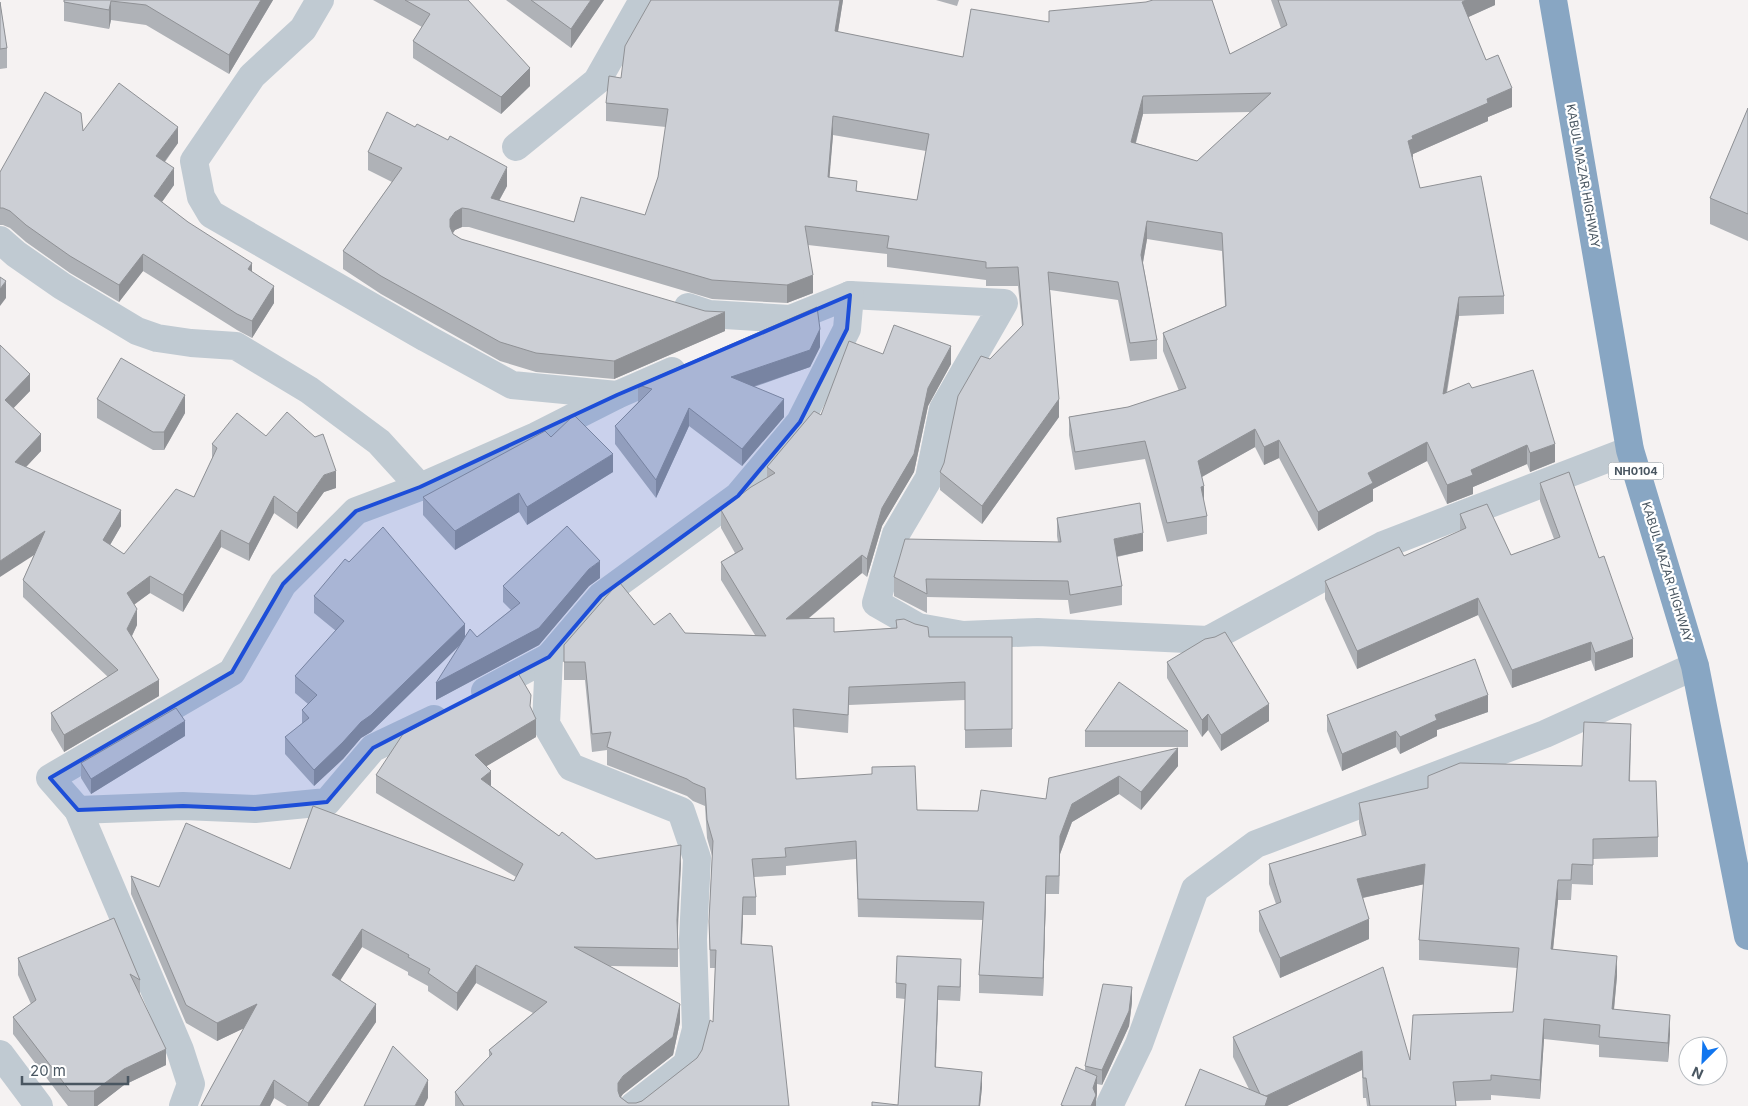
<svg xmlns="http://www.w3.org/2000/svg" width="1748" height="1106" font-family="Inter,sans-serif">
<style>
.lines{fill:none;stroke-linecap:round;stroke-linejoin:round}
.street{stroke:#c0cad2;stroke-width:28}
.highway{stroke:#88a6c3;stroke-width:28}
.wall{fill:#afb2b7;fill-rule:evenodd}
.shaded-wall{fill:#8f9195}
.building{fill:#cccfd5;stroke:#8f9195;fill-rule:evenodd}
.marked{fill:#1d4ed8;fill-opacity:0.2;stroke:#1d4ed8;stroke-width:4;stroke-linejoin:round}
.labels{text-anchor:middle;stroke-width:4.5;stroke-linejoin:round;paint-order:stroke}
.shield{fill:#fff;stroke:#808990;stroke-width:1}
.shield-label{font-size:11px;font-weight:bold;fill:#495661}
.street-label{font-size:12px;fill:#495661;stroke:#fff}
</style>
<rect width="100%" height="100%" fill="#f5f2f2"/>
<g class="lines">
<g class="street">
<path d="M320 0 303 29 252 76 194 161 201 197 211 214 426 338 512 385 617 395"/>
<path d="M516 147 597 81 643 0"/>
<path d="M0 240 16 254 62 286 137 331 157 338 191 343 236 346 309 390 379 442 420 487"/>
<path d="M688 307 709 314 790 319"/>
<path d="M783 322 850 295 1004 303 943 409 929 478 896 534 876 603 918 627 963 635 1038 632 1208 640 1383 545 1630 450"/>
<path d="M485 691 549 657"/>
<path d="M78 810 183 806 255 809 327 802 373 748 434 719"/>
<path d="M0 1054 39 1106"/>
<path d="M183 1106 191 1084 180 1050 78 810 50 778 232 672 283 584 356 511 420 487 536 436 617 395 672 371"/>
<path d="M633 1106 687 1064 696 1029 693 939 697 858 681 811 571 767 546 724 549 657 601 596 738 496 800 422 847 329 850 295"/>
<path d="M1109 1106 1139 1044 1195 889 1256 844 1545 734 1695 666"/>
</g>
<path class="highway" d="M1553 0 1630 450 1695 666 1748 936"/>
</g>
<g class="wall">
<path d="M64 0H273L229 74 146 25 111 20 109 29 64 21Z"/>
<path d="M373 0H468L530 86 501 114 413 58V41L422 27Z"/>
<path d="M506 0H604L571 48Z"/>
<path d="M651 0H843L838 32 963 57 1230 54 1281 28 1271 0H1495V5L1468 17 1486 60 1512 107 1488 117V121L1413 154 1412 158 1420 188 1504 296V314L1459 316 1447 393 1472 388 1555 462 1530 472 1527 464 1473 487V494L1447 504 1427 461 1373 489V501L1318 531 1279 458 1264 465 1255 447 1202 477 1204 504 1207 516V534L1167 542 1145 459 1075 470 1069 435V417L1128 407 1179 391 1163 351V333L1225 306 1222 251 1147 239 1143 263 1157 340V359L1130 361 1118 300 1050 290 1059 417 982 524 940 490V472L990 359 1022 326 1018 286H986V280L887 267V254L808 245 813 293 787 303 712 299 469 227H462L455 230 453 233V234L461 239 725 331 614 379 536 372 500 361 381 294 343 269V251L392 182 368 170V152L507 186 499 201 574 222 645 215 658 177 666 127 606 121V103L621 78ZM1251 112 1197 161 1136 143 1143 114ZM833 135 926 151 917 200 857 191 829 177Z"/>
<path d="M936 0H959L957 6Z"/>
<path d="M0 2 7 48V68L0 69Z"/>
<path d="M1748 108V241L1710 224V198Z"/>
<path d="M83 131 178 143 165 162 174 185 162 202 252 272 274 303 252 338 237 330 143 271 119 302 70 273 26 242 10 228 3 225H0V172Z"/>
<path d="M0 345 30 391 13 408 41 451 25 467 121 526 110 545 124 554 194 497 212 459V444L266 436 336 488 324 492 297 529 274 513 249 561 221 547 183 612 150 593 134 604 137 625 132 636 159 696 64 752 51 730V713L108 677 23 597V580L34 555Z"/>
<path d="M820 347 810 367 754 387 784 417 742 466 689 426 656 498 615 444V426L638 402V385Z"/>
<path d="M883 354 951 364 928 406 914 472 882 526 867 577 862 573 808 619 834 632 896 628V620L929 637H1012V747L965 748V700L849 705 848 733 794 727 796 779 917 810 978 811 1046 799 1049 778 1178 766 1141 810 1119 794 1072 822 1060 854 1059 894H1046L1043 996 979 993V975L983 920 858 917 856 859 786 866V875L754 877 756 897V915H743L742 944 789 1106H455V1092L489 1057V1050L533 1013 476 983 457 1011 428 991V986L408 975V972L362 947 340 980 376 1022 319 1106H287L274 1098 270 1106H201L244 1028 217 1041 186 1023 131 894V876L159 887 290 869 514 881 516 877 376 793V775L531 707 536 737 486 766 491 786 559 836 596 859 681 863 678 931V967L609 966 680 1022 673 1055 623 1094 621 1097 628 1103H636L642 1101 697 1058 702 1050 713 1022 715 968H710L709 921 712 856 707 838 705 806 693 801 687 796 607 765V750L592 752 585 680H564V662L654 625 685 633 755 635 721 580V562L735 553 721 528V510L767 478V467Z"/>
<path d="M97 399 185 413 164 450H153L97 418Z"/>
<path d="M551 437 613 472 527 525 519 512 455 550 423 515V497Z"/>
<path d="M1540 483 1633 657 1595 671 1591 660 1512 688 1478 615 1357 669 1325 599V581L1404 556 1460 531V514L1511 555 1554 539 1540 501Z"/>
<path d="M1057 518 1143 551 1117 557 1122 586V605L1070 614 1068 600 927 597V613L894 596V577L1058 542 1057 536Z"/>
<path d="M349 562 465 637H477L511 610 503 602V586L600 578 589 586 539 645 436 700 459 646 371 732 361 738 343 759 314 786 285 754V737L302 724V710L308 704 295 693V676L336 631 314 613V596Z"/>
<path d="M1167 662 1269 721 1221 751 1208 730 1202 737 1167 678Z"/>
<path d="M1488 712 1437 730V736L1400 754 1396 747 1342 771 1327 731V715Z"/>
<rect x="1085" y="731" width="103" height="16"/>
<path d="M185 736 91 794 81 778V763Z"/>
<path d="M1631 743 1630 781 1658 837V857L1593 859V885L1572 884 1571 900H1558L1553 949 1617 976 1614 1010 1670 1034 1668 1062 1599 1057V1045L1544 1039 1540 1099 1491 1095V1100L1456 1101V1106H1367L1366 1098H1363L1362 1070 1287 1106H1185L1249 1089 1233 1057V1037L1410 1060 1513 1012 1517 968 1419 960V940L1424 884 1363 898 1369 939 1280 978 1259 931V911L1276 904 1269 884V864L1362 836 1359 823V803L1582 766Z"/>
<path d="M114 918 140 980V996L166 1065 124 1085 97 1106H68L13 1034V1017L31 1004 18 975V958Z"/>
<path d="M961 974 960 1001 938 1000 936 1067 982 1087 980 1106H872L898 1105 905 999 896 998V983Z"/>
<path d="M1132 1002 1129 1026 1102 1085 1097 1084V1094L1096 1100V1106H1061L1085 1070V1066Z"/>
</g>
<g class="shaded-wall">
<path d="M261 0H273L229 74V55Z"/>
<path d="M591 0H604L571 48V29Z"/>
<path d="M840 0H843L835 49V31Z"/>
<path d="M1466 0H1495V5L1462 20V2Z"/>
<path d="M111 1V20L109 29V10Z"/>
<path d="M530 68V86L501 114V97Z"/>
<path d="M1512 88V107L1488 117V121L1413 154V157L1408 160V141L1412 136 1487 99Z"/>
<path d="M1143 96V114L1131 160V142Z"/>
<path d="M833 116V135L828 196V177Z"/>
<path d="M178 127V143L156 173V156Z"/>
<path d="M507 167V186L491 215V198Z"/>
<path d="M174 168V185L154 213V196Z"/>
<path d="M462 208V227L455 230 450 237V245V219L455 212Z"/>
<path d="M1147 221V239L1141 273V255Z"/>
<path d="M143 254V271L119 302V285Z"/>
<path d="M252 263V280L248 269Z"/>
<path d="M813 275V293L787 303V285Z"/>
<path d="M6 281V298L0 306V289Z"/>
<path d="M274 286V303L252 338V321Z"/>
<path d="M1459 297V316L1443 412V394Z"/>
<path d="M725 312V331L614 379V361Z"/>
<path d="M820 329V347L810 367 731 394V377Z"/>
<path d="M951 346V364L928 406 914 472 882 526 867 577V559L882 508 928 388Z"/>
<path d="M30 374V391L5 417V400Z"/>
<path d="M185 395V413L164 450V432Z"/>
<path d="M784 399V417L742 466V449Z"/>
<path d="M1059 399V417L982 524V506Z"/>
<path d="M689 408V426L656 498V480Z"/>
<path d="M1255 429V447L1198 479V461Z"/>
<path d="M41 434V451L15 479V462Z"/>
<path d="M1279 440V458L1264 465V447Z"/>
<path d="M1427 442V461L1373 489V501L1318 531V512L1368 473Z"/>
<path d="M1555 444V462L1530 472V453Z"/>
<path d="M1527 445V464L1473 487V494L1447 504V485L1471 470Z"/>
<path d="M613 454V472L527 525V507Z"/>
<path d="M336 471V488L324 492 297 529V513L324 475Z"/>
<path d="M1204 486V504L1201 487Z"/>
<path d="M519 493V512L455 550V531Z"/>
<path d="M274 496V513L249 561V544Z"/>
<path d="M121 510V526L103 557V540Z"/>
<path d="M221 530V547L183 612V595Z"/>
<path d="M45 531V548L0 577V561Z"/>
<path d="M1143 533V551L1114 557V539Z"/>
<path d="M862 555V573L786 637V619Z"/>
<path d="M600 561V578L589 586 539 645 436 700V683Z"/>
<path d="M150 576V593L127 610V593Z"/>
<path d="M1478 598V615L1357 669V651Z"/>
<path d="M137 609V625L127 646V629Z"/>
<path d="M465 624V640L371 732 361 738 343 759 314 786V770L361 722Z"/>
<path d="M1633 639V657L1595 671V653Z"/>
<path d="M1591 642V660L1512 688V670Z"/>
<path d="M159 680V696L64 752V735Z"/>
<path d="M1488 695V712L1437 730V736L1400 754V737L1435 715Z"/>
<path d="M1269 704V721L1221 751V735Z"/>
<path d="M1208 714V730L1202 737V720Z"/>
<path d="M536 719V737L475 773V755Z"/>
<path d="M185 721V736L91 794V779Z"/>
<path d="M1396 731V747L1342 771V754Z"/>
<path d="M1178 748V766L1141 810V792Z"/>
<path d="M491 771V789L481 779Z"/>
<path d="M1119 776V794L1072 822 1060 854 1059 894 1060 836 1072 804Z"/>
<path d="M681 845V863L677 938V920Z"/>
<path d="M1425 864V884L1357 899V879Z"/>
<path d="M1046 876V894L1043 996V978Z"/>
<path d="M1558 880V900L1551 969V949Z"/>
<path d="M743 897V915L741 962V944Z"/>
<path d="M1369 919V939L1280 978V958Z"/>
<path d="M362 929V947L332 993V975Z"/>
<path d="M1617 956V976L1612 1029V1009Z"/>
<path d="M961 959V974L960 1001V987Z"/>
<path d="M476 965V983L457 1011V993Z"/>
<path d="M938 986V1000L935 1081V1067Z"/>
<path d="M1132 987V1002L1129 1026 1102 1085V1070Z"/>
<path d="M257 1004V1022L217 1041V1023Z"/>
<path d="M376 1004V1022L319 1106H308V1103Z"/>
<path d="M680 1004V1022L673 1055 623 1094 618 1101V1083Z"/>
<path d="M1670 1015V1034L1668 1062V1043Z"/>
<path d="M1544 1019V1039L1540 1099V1080Z"/>
<path d="M166 1049V1065L124 1085 97 1106H94V1091L124 1069Z"/>
<path d="M1362 1051V1070L1287 1106H1262V1098Z"/>
<path d="M982 1072V1087L980 1106H979Z"/>
<path d="M1097 1076V1094L1096 1100V1106H1091L1093 1088Z"/>
<path d="M274 1080V1098L270 1106H260Z"/>
<path d="M428 1080V1098L424 1106H415Z"/>
</g>
<g class="building">
<path d="M64 0H261L229 55 146 5 111 1 109 10 64 2Z"/>
<path d="M405 0H468L530 68 501 97 413 41 430 14Z"/>
<path d="M531 0H591L571 29Z"/>
<path d="M651 0H840L835 31 963 57 971 9 1049 22V11L1146 2 1153 0H1212L1230 54 1287 25 1278 0H1466L1462 2 1486 60 1498 55 1512 88 1487 99 1488 103 1412 136 1413 139 1408 141 1420 188 1481 176 1504 296 1459 297 1443 394 1469 383 1472 388 1533 370 1555 444 1530 453 1527 445 1471 470 1473 475 1447 485 1427 442 1368 473 1373 483 1318 512 1279 440 1264 447 1255 429 1198 461 1204 486 1201 487 1207 516 1167 523 1145 441 1075 452 1069 417 1128 407 1186 388 1163 333 1226 306 1222 233 1147 221 1141 255 1157 340 1130 343 1118 282 1048 272 1059 399 982 506 940 472 944 463 958 396 981 356 990 359 1023 325 1018 267 986 268V262L887 248 889 236 805 226 813 275 787 285 712 280 469 209 462 208 455 212 450 219V227L453 234 461 239 705 311 725 312 614 361 536 353 500 342 381 276 343 251 402 168 368 152 387 112 415 127 417 124 448 140 450 136 507 167 491 198 574 222 581 197 645 215 658 177 668 109 606 103 609 76 621 78 625 46ZM1271 93 1197 161 1131 142 1143 96ZM833 116 929 134 917 200 856 191 857 181 828 177Z"/>
<path d="M0 2 7 48 0 49Z"/>
<path d="M119 83 178 127 156 156 174 168 154 196 188 222 252 263 248 269 274 286 252 321 237 314 143 254 119 285 70 256 26 225 10 211 3 208H0V172L45 92 81 113 83 131Z"/>
<path d="M1748 108V214L1710 198Z"/>
<path d="M0 277 6 281 0 289Z"/>
<path d="M817 307 820 329 810 350 731 377 784 399 742 449 689 408 656 480 615 426 652 389 638 385Z"/>
<path d="M894 325 951 346 928 388 914 454 882 508 867 559 862 555 786 619 834 618V632L897 628 896 620 904 619 915 624 928 627 929 637H1012V729L965 730V682L849 687 848 715 793 709 796 779 872 774V767L915 766 917 810 978 811 981 790 1046 799 1049 778 1178 748 1141 792 1119 776 1072 804 1060 836 1059 876H1046L1043 978 979 975 984 902 858 899 856 841 785 848 786 857 752 859 756 897H743L741 944 772 946 789 1106H464L455 1092 492 1054 489 1050 547 1002 476 965 457 993 428 973 430 969 408 957 409 955 362 929 332 975 376 1004 308 1103 274 1080 260 1106H201L257 1004 217 1023 186 1005 131 876 159 887 186 823 290 869 313 806 514 881 523 864 376 775 403 734 518 673 531 695 530 706 536 719 475 755 491 771 481 779 559 836 562 832 596 859 681 845 677 920 678 949 574 947 680 1004 673 1037 623 1076 618 1083V1091L620 1097 628 1103H636L642 1101 697 1058 702 1050 710 1020 713 1022 716 950H710L709 921 713 841 707 820 705 788 693 783 687 779 607 747 611 732 592 734 585 662H564V645L612 590 620 583 654 625 670 613 685 633 766 636 721 562 743 549 721 510 751 487 775 473 767 467 814 411 821 415 849 341 883 354Z"/>
<path d="M0 345 30 374 5 400 41 434 15 462 121 510 103 540 124 554 176 489 194 497 217 448 212 444 237 413 266 436 287 412 315 437 323 434 336 471 324 475 297 513 274 496 249 544 221 530 183 595 150 576 127 593 137 609 127 629 159 680 64 735 51 713 118 670 23 580 45 531 0 561Z"/>
<path d="M121 358 185 395 164 432H153L97 399Z"/>
<path d="M574 415 613 454 527 507 519 493 455 531 423 497 545 431 551 437Z"/>
<path d="M1569 472 1599 558 1604 556 1633 639 1595 653 1591 642 1512 670 1478 598 1357 651 1325 581 1399 547 1404 556 1466 528 1460 514 1487 504 1511 555 1560 537 1540 483Z"/>
<path d="M1140 503 1143 533 1114 539 1122 586 1070 595 1068 581 926 579 927 594 894 577 905 539 1061 542 1057 518Z"/>
<path d="M567 526 600 561 589 569 539 628 436 683 470 629 477 637 520 603 503 586Z"/>
<path d="M383 527 465 624 371 715 361 722 343 742 314 770 285 737 309 718 302 710 317 695 295 676 344 621 314 596 345 559 349 562Z"/>
<path d="M1225 632 1269 704 1221 735 1208 714 1202 720 1167 662 1205 639 1215 637Z"/>
<path d="M1475 659 1488 695 1435 715 1437 720 1400 737 1396 731 1342 754 1327 715Z"/>
<path d="M1119 682 1188 731H1085Z"/>
<path d="M176 708 185 721 91 779 81 763Z"/>
<path d="M1584 722 1631 724 1629 781H1656L1658 837 1593 839V865L1572 864 1571 880H1558L1551 949 1617 956 1612 1009 1670 1015 1668 1043 1599 1037 1600 1025 1544 1019 1540 1080 1491 1075V1080L1453 1082 1456 1106H1370L1366 1078H1363L1362 1051 1266 1096 1260 1094 1233 1037 1383 967 1410 1060 1413 1015 1513 1012 1519 948 1419 940 1425 864 1357 879 1369 919 1280 958 1259 911 1281 902 1269 864 1366 835 1359 803 1428 788V776L1460 763 1582 766Z"/>
<path d="M114 918 140 980 130 974 166 1049 124 1069 94 1091H70L13 1017 36 1000 18 958Z"/>
<path d="M897 956 961 959 960 987 938 986 935 1067 982 1072 979 1106H872V1102L898 1105 906 984 896 983Z"/>
<path d="M1103 984 1132 987 1129 1011 1102 1070 1085 1066Z"/>
<path d="M393 1046 428 1080 415 1106H364Z"/>
<path d="M1076 1067 1097 1076 1093 1088 1096 1095 1091 1106H1064L1061 1105Z"/>
<path d="M1200 1069 1268 1097 1265 1106H1185Z"/>
</g>
<path class="marked" d="M850 295 847 329 800 422 738 496 601 596 549 657 373 748 327 802 255 809 183 806 78 810 50 778 232 672 283 584 356 511 420 487 617 395Z"/>
<g class="labels">
<rect class="shield" x="1608.5" y="462.5" width="55" height="17" rx="4"/>
<g class="shield-label">
<text x="1636" y="475">NH0104</text>
</g>
<g class="street-label">
<text transform="translate(1583 176) rotate(80)" y="4">KABUL MAZAR HIGHWAY</text>
<text transform="translate(1667 572) rotate(73)" y="4">KABUL MAZAR HIGHWAY</text>
</g>
</g>
<g transform="translate(1703 1061) rotate(204)"><circle r="24" fill="#ffffff" stroke="#b6bbc0"/>
<path d="M0-4L9 19L0 12L-9 19Z" fill="#1176ef"/>
<text y="-8" font-size="14" font-weight="bold" text-anchor="middle" fill="#495661">N</text>
</g>
<path d="M22 1076v8h106v-8" fill="none" stroke="#495661" stroke-width="2.5"/>
<text x="30" y="1076" font-size="15" fill="#495661" stroke="#ffffff" stroke-width="4" paint-order="stroke">20 m</text>
</svg>
